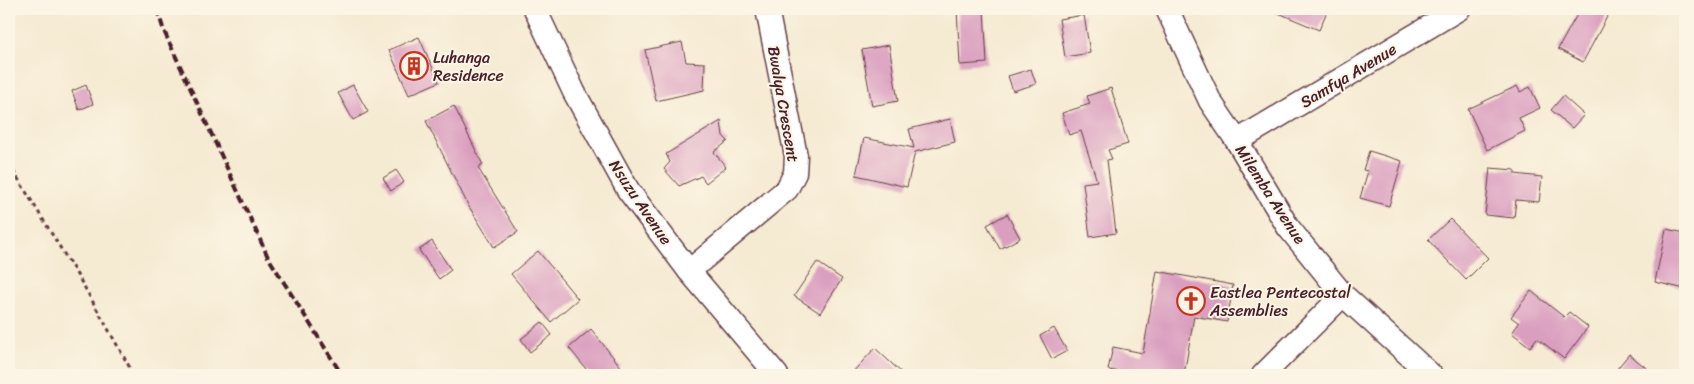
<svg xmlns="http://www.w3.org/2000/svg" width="1694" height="384" font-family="Sriracha,sans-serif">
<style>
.building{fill:#da9ebf}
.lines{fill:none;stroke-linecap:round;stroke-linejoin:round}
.minor-casing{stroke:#643d44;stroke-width:25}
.path{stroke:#643d44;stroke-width:3;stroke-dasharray:4 4;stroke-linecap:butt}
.minor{stroke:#fff;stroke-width:22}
.rail{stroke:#4a1f2b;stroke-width:4;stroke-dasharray:8 4;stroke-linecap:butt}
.labels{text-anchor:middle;stroke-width:4;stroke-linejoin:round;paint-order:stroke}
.poi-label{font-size:16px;fill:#4a1f2b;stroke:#fcf5e5;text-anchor:start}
.street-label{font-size:16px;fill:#4a1f2b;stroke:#fcf5e5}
</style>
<rect width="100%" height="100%" fill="#fcf5e5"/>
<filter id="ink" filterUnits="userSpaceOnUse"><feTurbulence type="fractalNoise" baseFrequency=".02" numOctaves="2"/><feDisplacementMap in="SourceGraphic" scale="10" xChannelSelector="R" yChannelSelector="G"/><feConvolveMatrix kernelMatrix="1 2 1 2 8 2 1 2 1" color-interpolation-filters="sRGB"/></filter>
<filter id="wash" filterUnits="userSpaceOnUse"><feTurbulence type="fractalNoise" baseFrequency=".0096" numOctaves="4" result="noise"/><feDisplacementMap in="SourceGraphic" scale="20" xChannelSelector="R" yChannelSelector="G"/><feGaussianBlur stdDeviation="1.12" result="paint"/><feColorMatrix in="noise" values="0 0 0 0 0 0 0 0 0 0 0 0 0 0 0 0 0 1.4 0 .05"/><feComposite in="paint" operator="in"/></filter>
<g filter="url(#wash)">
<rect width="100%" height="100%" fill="#f5ead2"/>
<g id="blocks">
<g class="building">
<path d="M957 9H984L987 63 960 65Z"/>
<path d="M1269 9H1328L1319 30Z"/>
<path d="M1580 9H1601L1609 13 1583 62 1558 49Z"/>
<path d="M1084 15 1090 53 1065 57 1059 19Z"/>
<path d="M419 37 439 82 409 95 389 50Z"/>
<path d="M682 42 686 62 705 63 704 90 656 101 645 50Z"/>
<path d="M889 45 898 101 872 106 862 50Z"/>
<path d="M1031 69 1036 84 1013 91 1008 76Z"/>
<path d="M86 85 93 104 79 110 72 91Z"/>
<path d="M353 85 368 112 353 120 338 93Z"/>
<path d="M1517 86 1520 92 1530 87 1540 108 1519 118 1525 131 1487 150 1468 109Z"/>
<path d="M1111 88 1128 144 1108 150 1112 159 1107 160 1116 233 1090 237 1083 183 1097 181 1081 131 1069 135 1062 113 1090 104 1087 96Z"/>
<path d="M1563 96 1584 115 1572 128 1551 110Z"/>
<path d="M454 106 483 165 478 168 518 232 494 247 468 205 426 121Z"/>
<path d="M950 119 955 142 915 152 907 187 856 175 864 138 914 148 909 129Z"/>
<path d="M721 121 723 136 728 141 714 152 726 167 706 183 701 176 679 186 664 169 670 162 666 154Z"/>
<path d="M1369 151 1402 161 1389 206 1360 198 1368 171 1363 170Z"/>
<path d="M1490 168 1515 170V174L1542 177 1539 202 1516 200 1514 218 1485 215Z"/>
<path d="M396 170 404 182 391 191 383 178Z"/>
<path d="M1007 214 1020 238 1000 249 987 225Z"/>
<path d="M1450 219 1488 258 1466 280 1428 240Z"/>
<path d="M1666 229 1685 233V289L1655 282Z"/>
<path d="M432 241 451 270 439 279 419 250Z"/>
<path d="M538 251 578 299 551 322 511 274Z"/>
<path d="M817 262 842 279 820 313 794 296Z"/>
<path d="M1157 271 1233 285 1227 322 1194 316 1184 375H1136L1108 370 1113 347 1143 353Z"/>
<path d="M1531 291 1564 317 1569 312 1588 327 1564 359 1537 338 1530 347 1512 333 1519 323 1511 317Z"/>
<path d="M542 322 552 335 530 352 521 339Z"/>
<path d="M1054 328 1067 351 1052 359 1040 336Z"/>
<path d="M591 329 621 367 610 375H591L569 348Z"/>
<path d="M875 348 904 375H850Z"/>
<path d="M1629 354 1655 375H1612Z"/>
</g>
</g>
</g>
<g filter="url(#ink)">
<use href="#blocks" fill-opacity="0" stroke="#643d44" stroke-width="1"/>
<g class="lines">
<defs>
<g id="minor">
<path d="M535 9 574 92 628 190 689 271 777 375"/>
<path d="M1167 9 1210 101 1237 141 1288 227 1343 295 1431 375"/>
<path d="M1237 141 1459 9"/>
<path d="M689 271 787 189 795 173 796 156 767 9"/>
<path d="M1263 375 1343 295"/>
</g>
</defs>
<use href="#minor" class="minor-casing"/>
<path class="path" d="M9 164 85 288 134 375"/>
<use href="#minor" class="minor"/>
<path class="rail" d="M157 9 164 31 268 257 342 375"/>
</g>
</g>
<defs>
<symbol id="building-ring" viewBox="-11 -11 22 22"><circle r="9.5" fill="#fcf5e5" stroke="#c8321e" stroke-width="1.5"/><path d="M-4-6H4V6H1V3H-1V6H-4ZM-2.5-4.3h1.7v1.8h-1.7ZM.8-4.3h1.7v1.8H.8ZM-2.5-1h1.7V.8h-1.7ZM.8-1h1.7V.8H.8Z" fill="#c8321e"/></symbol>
<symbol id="church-ring" viewBox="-11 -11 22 22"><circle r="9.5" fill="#fcf5e5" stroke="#c8321e" stroke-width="1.5"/><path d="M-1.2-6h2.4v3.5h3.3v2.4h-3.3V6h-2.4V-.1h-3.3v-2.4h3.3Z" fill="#c8321e"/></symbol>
</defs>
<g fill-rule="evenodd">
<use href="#building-ring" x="398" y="50" width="32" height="32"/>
<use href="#church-ring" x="1175" y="285" width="32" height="32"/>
</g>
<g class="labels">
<g class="poi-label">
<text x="433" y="63">Luhanga<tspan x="433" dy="18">Residence</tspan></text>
<text x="1210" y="298">Eastlea Pentecostal<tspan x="1210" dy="18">Assemblies</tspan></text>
</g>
<g class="street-label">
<text transform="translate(1348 75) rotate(-31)" y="6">Samfya Avenue</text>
<text transform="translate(784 104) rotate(80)" y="6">Bwalya Crescent</text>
<text transform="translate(1271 194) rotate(57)" y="6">Milemba Avenue</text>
<text transform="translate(641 202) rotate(56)" y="6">Nsuzu Avenue</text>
</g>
</g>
<rect width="1694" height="384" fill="none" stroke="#fcf5e5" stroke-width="30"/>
</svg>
